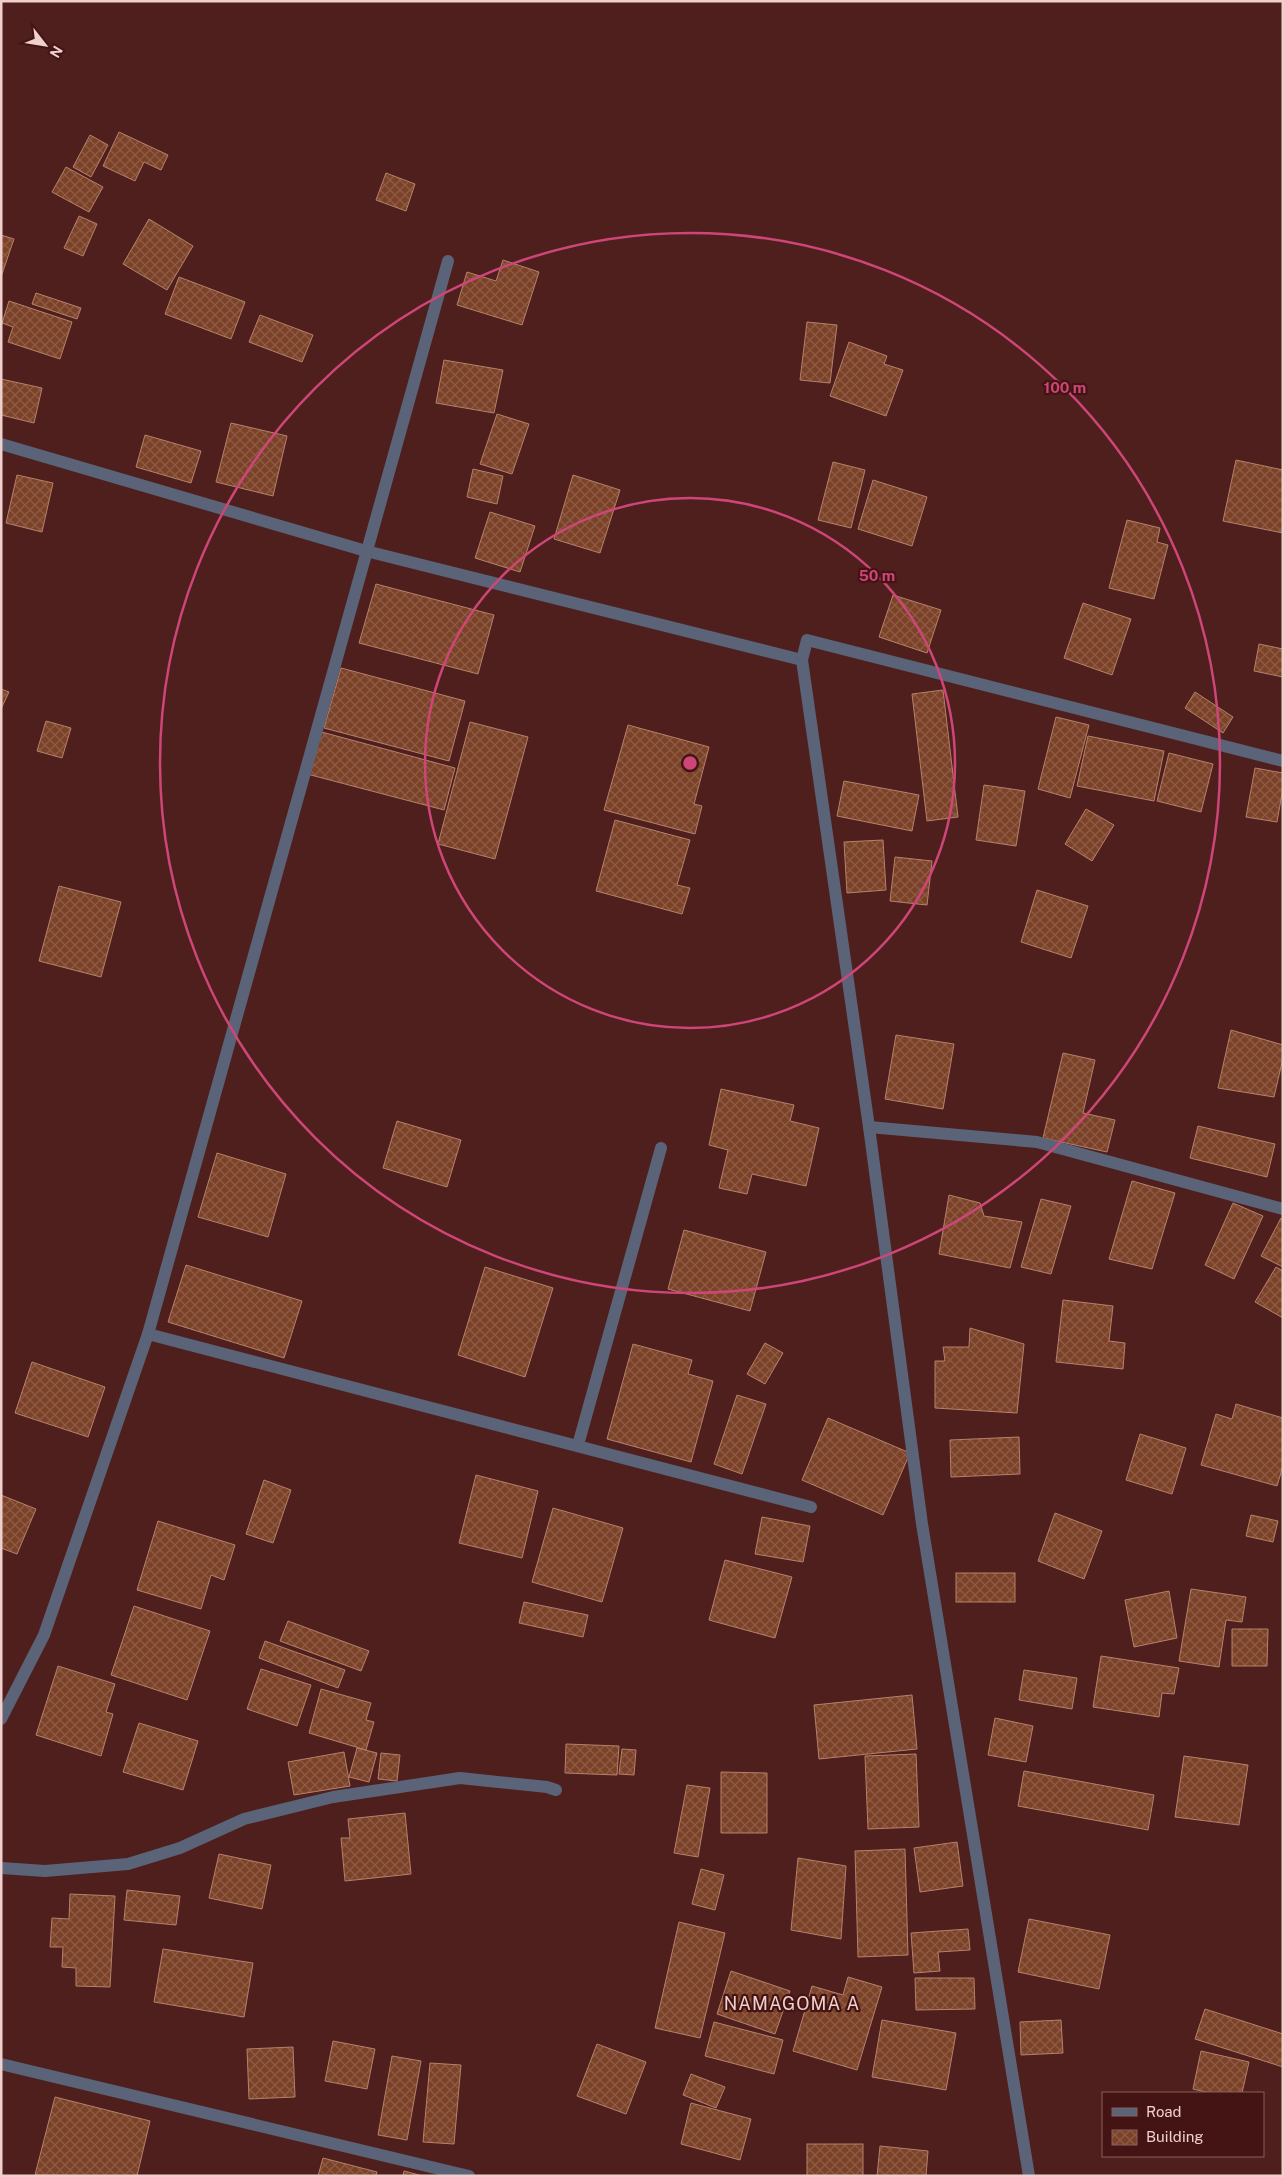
<svg xmlns="http://www.w3.org/2000/svg" width="1284" height="2177" font-family="'Public Sans',sans-serif">
<style>
.building{fill:url(#building-cross-hatch);stroke:#b6816b}
.lines{fill:none;stroke-linecap:round;stroke-linejoin:round}
.street{stroke:#5a6377;stroke-width:12}
.ring{fill:none;stroke:#ce4678;stroke-width:2.5}
.labels{text-anchor:middle;stroke-width:4.5;stroke-linejoin:round;paint-order:stroke}
.quarter-label{font-size:18px;letter-spacing:1px;fill:#f0d0cd;stroke:#431413}
.centre{fill:#ce4678;stroke:#431413;stroke-width:2.5}
.ring-label{font-size:15px;text-anchor:middle;font-weight:bold;fill:#ce4678;stroke:#431413;stroke-width:4.5;stroke-linejoin:round;paint-order:stroke}
</style>
<defs>
<pattern id="building-cross-hatch" width="8" height="8" patternUnits="userSpaceOnUse" patternTransform="scale(1.25)"><rect width="8" height="8" fill="#7b4228"/><path d="M0 0l8 8M0 8l8-8" fill="none" stroke="#8e5c46"/></pattern>
</defs>
<rect width="100%" height="100%" fill="#4e1f1d"/>
<g class="building">
<path d="M119 132 168 155 161 170 144 162 135 181 103 166Z"/>
<path d="M90 135 108 145 91 177 73 167Z"/>
<path d="M66 167 103 187 89 212 52 192Z"/>
<path d="M386 173 415 184 406 211 376 200Z"/>
<path d="M79 216 97 224 83 256 64 248Z"/>
<path d="M149 219 193 246 167 290 123 264Z"/>
<path d="M1 235 14 239 1 277Z"/>
<path d="M503 260 539 272 522 325 457 305 467 272 496 281Z"/>
<path d="M179 277 245 302 231 339 165 314Z"/>
<path d="M36 293 81 308 77 319 32 304Z"/>
<path d="M9 301 72 322 60 359 8 342 13 327 2 323Z"/>
<path d="M260 315 313 335 302 362 249 342Z"/>
<path d="M807 322 837 325 830 383 800 380Z"/>
<path d="M849 342 887 356 884 364 903 370 886 416 830 396Z"/>
<path d="M444 360 503 370 494 413 436 403Z"/>
<path d="M1 379 42 388 34 423 1 415Z"/>
<path d="M497 414 529 424 512 474 480 464Z"/>
<path d="M231 423 287 436 273 496 216 482Z"/>
<path d="M145 435 201 451 191 483 136 467Z"/>
<path d="M1236 460 1283 470V533L1223 521Z"/>
<path d="M833 462 865 470 851 528 818 520Z"/>
<path d="M473 469 503 476 497 504 467 497Z"/>
<path d="M17 475 53 483 42 532 6 523Z"/>
<path d="M573 475 620 490 600 553 554 539Z"/>
<path d="M873 480 927 497 912 546 858 529Z"/>
<path d="M490 512 535 526 520 572 475 558Z"/>
<path d="M1127 520 1160 528 1157 542 1168 545 1154 599 1109 588Z"/>
<path d="M376 584 494 615 478 674 359 643Z"/>
<path d="M893 595 941 610 927 653 879 637Z"/>
<path d="M1083 603 1131 619 1112 675 1064 658Z"/>
<path d="M1259 644 1283 649V677L1254 671Z"/>
<path d="M341 668 465 701 449 761 324 728Z"/>
<path d="M1 689 9 692 1 709Z"/>
<path d="M943 690 958 817 927 821 912 694Z"/>
<path d="M1195 692 1233 717 1223 733 1185 708Z"/>
<path d="M1056 717 1089 725 1070 798 1038 789Z"/>
<path d="M46 721 71 728 62 758 37 751Z"/>
<path d="M470 722 528 737 495 859 438 844Z"/>
<path d="M628 725 709 747 694 804 702 806 695 834 604 810Z"/>
<path d="M318 731 455 768 444 810 307 774Z"/>
<path d="M1088 736 1164 751 1154 801 1077 786Z"/>
<path d="M1169 753 1213 764 1201 812 1157 801Z"/>
<path d="M1255 768 1283 773V788L1277 822 1246 817Z"/>
<path d="M844 781 919 795 912 831 837 816Z"/>
<path d="M984 785 1025 791 1016 846 976 840Z"/>
<path d="M1086 809 1114 825 1092 861 1065 844Z"/>
<path d="M615 820 690 840 677 885 690 888 682 914 596 891Z"/>
<path d="M883 840 886 890 847 893 844 842Z"/>
<path d="M895 857 932 861 927 905 890 901Z"/>
<path d="M59 886 121 902 101 977 39 961Z"/>
<path d="M1037 890 1088 906 1071 958 1021 942Z"/>
<path d="M1231 1030 1283 1045V1058L1274 1097 1218 1088Z"/>
<path d="M896 1035 954 1044 943 1109 885 1099Z"/>
<path d="M1063 1053 1095 1060 1083 1113 1115 1120 1107 1152 1043 1138Z"/>
<path d="M721 1089 794 1105 790 1121 819 1128 806 1186 752 1174 747 1194 719 1188 728 1150 709 1145Z"/>
<path d="M397 1121 461 1140 447 1187 383 1168Z"/>
<path d="M1198 1126 1275 1144 1267 1177 1190 1158Z"/>
<path d="M217 1153 286 1174 268 1237 198 1217Z"/>
<path d="M1132 1181 1175 1193 1152 1269 1109 1259Z"/>
<path d="M949 1195 980 1203 984 1216 1022 1222 1010 1268 939 1254Z"/>
<path d="M1041 1199 1071 1206 1051 1274 1021 1267Z"/>
<path d="M1233 1203 1263 1216 1234 1279 1205 1265Z"/>
<path d="M1281 1218 1283 1219V1267L1261 1256Z"/>
<path d="M684 1230 766 1252 750 1311 668 1289Z"/>
<path d="M186 1265 302 1301 284 1358 168 1322Z"/>
<path d="M485 1267 553 1288 525 1377 458 1355Z"/>
<path d="M1276 1267 1283 1271V1318L1255 1302Z"/>
<path d="M1063 1300 1113 1306 1109 1341 1125 1343 1123 1369 1056 1362Z"/>
<path d="M970 1328 1024 1344 1017 1413 935 1408V1361H945L943 1347H969Z"/>
<path d="M765 1343 783 1353 765 1384 747 1374Z"/>
<path d="M633 1344 692 1360 688 1374 713 1381 691 1462 607 1439Z"/>
<path d="M32 1362 105 1387 88 1437 15 1413Z"/>
<path d="M737 1395 766 1404 742 1474 714 1464Z"/>
<path d="M1236 1404 1283 1418V1466L1277 1486 1201 1465 1216 1414 1232 1419Z"/>
<path d="M828 1418 910 1453 883 1515 802 1480Z"/>
<path d="M1140 1434 1186 1448 1172 1494 1126 1480Z"/>
<path d="M1019 1437 1020 1474 951 1477 950 1440Z"/>
<path d="M476 1475 538 1491 522 1558 459 1543Z"/>
<path d="M264 1480 291 1490 273 1543 246 1534Z"/>
<path d="M1 1495 36 1509 17 1554 1 1548Z"/>
<path d="M553 1508 623 1528 602 1602 532 1582Z"/>
<path d="M1055 1513 1102 1531 1084 1579 1038 1561Z"/>
<path d="M1251 1515 1278 1521 1273 1542 1246 1536Z"/>
<path d="M762 1517 810 1526 803 1562 755 1554Z"/>
<path d="M158 1521 235 1545 224 1580 211 1575 201 1609 137 1590Z"/>
<path d="M725 1560 792 1577 775 1638 709 1620Z"/>
<rect x="956" y="1573" width="59" height="29"/>
<path d="M1191 1589 1246 1597 1242 1622 1226 1620 1219 1667 1179 1661Z"/>
<path d="M1169 1591 1177 1638 1134 1647 1125 1600Z"/>
<path d="M524 1602 588 1615 583 1637 519 1623Z"/>
<path d="M134 1606 210 1631 187 1700 111 1675Z"/>
<path d="M288 1621 369 1651 361 1671 280 1641Z"/>
<path d="M1232 1629H1268L1267 1666H1232Z"/>
<path d="M265 1641 345 1670 338 1688 259 1658Z"/>
<path d="M1101 1656 1179 1668 1174 1694 1162 1693 1159 1717 1093 1707Z"/>
<path d="M58 1666 115 1684 106 1712 113 1714 101 1756 36 1735Z"/>
<path d="M261 1669 311 1685 297 1726 247 1709Z"/>
<path d="M1024 1670 1077 1678 1072 1709 1019 1700Z"/>
<path d="M321 1689 371 1703 366 1720 374 1722 366 1750 309 1733Z"/>
<path d="M912 1695 917 1749 819 1759 814 1705Z"/>
<path d="M995 1718 1033 1726 1026 1762 988 1755Z"/>
<path d="M139 1723 198 1741 183 1790 123 1772Z"/>
<path d="M566 1744 619 1746 617 1775 565 1773Z"/>
<path d="M357 1748 377 1753 369 1782 349 1777Z"/>
<path d="M622 1749 636 1750 634 1775 619 1774Z"/>
<path d="M344 1752 350 1786 294 1795 288 1762Z"/>
<path d="M381 1753 400 1755 397 1781 378 1779Z"/>
<path d="M916 1754 919 1827 868 1829 865 1756Z"/>
<path d="M1184 1756 1248 1765 1239 1825 1175 1817Z"/>
<path d="M1024 1771 1154 1795 1148 1830 1018 1806Z"/>
<path d="M721 1772 767 1773V1833H721Z"/>
<path d="M687 1785 710 1788 698 1857 674 1853Z"/>
<path d="M405 1813 411 1874 345 1881 341 1838H350L348 1819Z"/>
<path d="M957 1842 963 1886 920 1892 914 1848Z"/>
<path d="M905 1849 908 1955 858 1957 855 1851Z"/>
<path d="M219 1854 271 1865 262 1909 209 1898Z"/>
<path d="M798 1858 846 1866 841 1939 791 1930Z"/>
<path d="M701 1869 724 1875 715 1910 692 1904Z"/>
<path d="M127 1890 180 1896 176 1925 124 1920Z"/>
<path d="M70 1894 115 1896 110 1987 76 1986V1968L62 1967 63 1947H50L52 1918 69 1919Z"/>
<path d="M1029 1919 1110 1935 1099 1989 1018 1972Z"/>
<path d="M679 1922 725 1933 700 2038 655 2028Z"/>
<path d="M968 1929 970 1950 938 1952 940 1971 914 1973 911 1933Z"/>
<path d="M163 1949 253 1963 244 2017 154 2002Z"/>
<path d="M731 1971 790 1991 775 2034 717 2014Z"/>
<path d="M848 1977 882 1987 857 2070 793 2051 812 1986 843 1995Z"/>
<path d="M915 1978H974L975 2009 916 2010Z"/>
<path d="M1205 2009 1283 2034V2067L1195 2039Z"/>
<path d="M882 2020 956 2033 946 2090 872 2077Z"/>
<path d="M1061 2020 1063 2053 1021 2055 1020 2022Z"/>
<path d="M714 2022 783 2040 774 2074 705 2056Z"/>
<path d="M333 2041 375 2049 367 2089 325 2081Z"/>
<path d="M597 2044 646 2062 626 2114 577 2096Z"/>
<path d="M293 2047 295 2097 249 2099 247 2049Z"/>
<path d="M1201 2051 1249 2062 1242 2093H1210L1193 2089Z"/>
<path d="M392 2056 421 2061 407 2140 378 2135Z"/>
<path d="M430 2063 461 2065 454 2144 423 2142Z"/>
<path d="M691 2074 725 2087 716 2108 683 2095Z"/>
<path d="M55 2097 150 2121 137 2176 35 2175Z"/>
<path d="M691 2103 751 2119 740 2160 681 2144Z"/>
<rect x="807" y="2144" width="56" height="32"/>
<path d="M880 2146 928 2151 926 2176H877Z"/>
<path d="M323 2158 377 2172 376 2176H318Z"/>
<path d="M404 2171 423 2176H403Z"/>
</g>
<g class="lines">
<g class="street">
<path d="M1 444 366 551 802 660"/>
<path d="M869 1127 1037 1142 1283 1209"/>
<path d="M148 1334 811 1507"/>
<path d="M578 1445 661 1148"/>
<path d="M1 1719 44 1635 148 1334 448 261"/>
<path d="M1 1868 45 1871 128 1864 180 1848 244 1819 333 1797 460 1778 547 1787 556 1790"/>
<path d="M1 2064 469 2176"/>
<path d="M1029 2176 922 1524 869 1127 802 660 807 640 1283 761"/>
</g>
</g>
<g class="ring">
<circle cx="690" cy="763" r="265"/>
<circle cx="690" cy="763" r="530"/>
</g>
<g class="labels">
<g class="quarter-label">
<text x="792" y="2010">NAMAGOMA A</text>
</g>
</g>
<circle cx="690" cy="763" r="8" class="centre"/>
<g class="ring-label">
<text x="1065" y="393">100 m</text>
<text x="877" y="581">50 m</text>
</g>
<rect width="1284" height="2177" fill="none" stroke="#f0d0cd" stroke-width="5"/>
<rect x="1102" y="2092" width="162" height="65" fill="#431413" stroke="#885f5d"/>
<rect x="1112" y="2108" width="25" height="8" fill="#5a6377" stroke="#885f5d"/>
<text x="1146" y="2117" font-size="15" fill="#f0d0cd">Road</text>
<rect x="1112" y="2130" width="25" height="15" fill="url(#building-cross-hatch)" stroke="#885f5d"/>
<text x="1146" y="2142" font-size="15" fill="#f0d0cd">Building</text>
<g transform="translate(45 45) rotate(121)" stroke="#431413" stroke-width="4" paint-order="stroke">
<path d="M0-4L9 19L0 12L-9 19Z" fill="#f0d0cd"/>
<text y="-8" font-size="14" font-weight="bold" text-anchor="middle" fill="#f0d0cd">N</text>
</g>
</svg>
